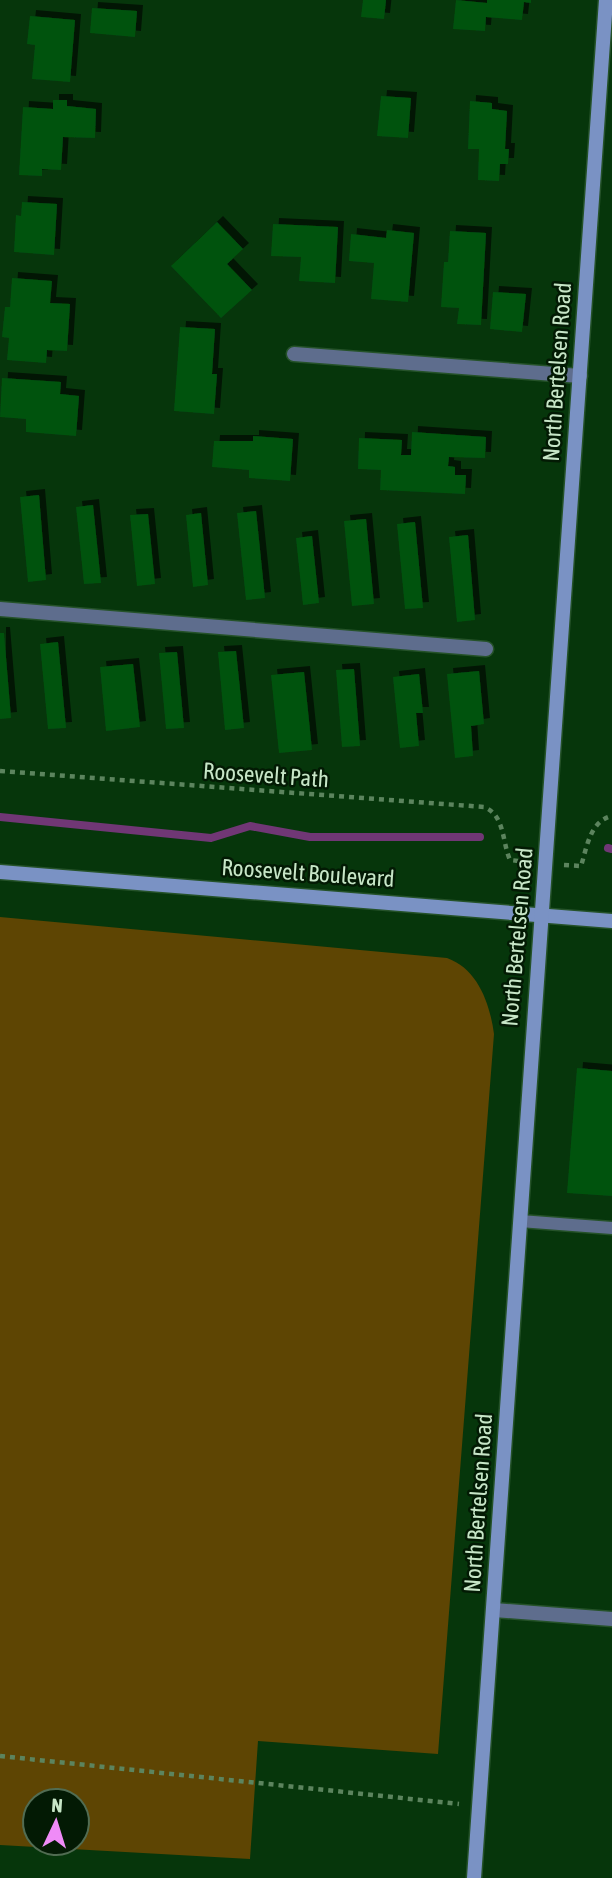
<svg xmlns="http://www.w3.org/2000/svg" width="612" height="1878" font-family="'Asap Condensed',sans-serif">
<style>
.green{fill:#5e4503;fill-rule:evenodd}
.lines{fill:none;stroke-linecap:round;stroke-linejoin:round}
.stream{stroke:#703775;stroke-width:8}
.building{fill:#045211;filter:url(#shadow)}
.lane-casing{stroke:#255229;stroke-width:15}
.street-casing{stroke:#255229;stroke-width:17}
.secondary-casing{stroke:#255229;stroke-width:17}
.path{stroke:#5c845e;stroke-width:4.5;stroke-dasharray:5 5;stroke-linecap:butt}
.lane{stroke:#5e6d8d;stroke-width:12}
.street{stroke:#5e6d8d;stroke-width:14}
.secondary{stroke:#7a92c4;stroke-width:14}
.labels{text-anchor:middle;stroke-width:5;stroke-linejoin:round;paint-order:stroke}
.street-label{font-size:23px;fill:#c7e6c7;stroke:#031a04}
</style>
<defs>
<filter id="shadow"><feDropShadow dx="6" dy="-6" stdDeviation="0" flood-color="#0009"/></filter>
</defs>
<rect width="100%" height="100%" fill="#06360b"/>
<path class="green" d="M0 917 447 958C478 969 490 1004 494 1034L438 1754 258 1741 250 1859 0 1845ZM35 1801H77V1843H35Z"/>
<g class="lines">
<g class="stream">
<path d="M0 817 211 838 250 826 310 837H480"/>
<path d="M608 848 612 849"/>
</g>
</g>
<g class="building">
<path d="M363 0H386L384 19 361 17Z"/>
<path d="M456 0 487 3V0H531V3L524 2 522 20 486 17 485 31 453 29Z"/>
<path d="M92 8 137 11 135 37 90 33Z"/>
<path d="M30 16 75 20 70 82 32 79 35 45 27 44Z"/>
<path d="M381 96 411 98 408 138 377 136Z"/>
<path d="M53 100H67V106L96 109 95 138 63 137 61 170 42 169V176L19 175 23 107 53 109Z"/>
<path d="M470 101 492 103V109L507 111 505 149H509L508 164H500L499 181 478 180 479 149H468Z"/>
<path d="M22 202 57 204 54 255 14 252 16 215 21 216Z"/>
<path d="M217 222 243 249 227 264 252 290 221 318 171 266Z"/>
<path d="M273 224 338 227 335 283 299 281 301 257 271 256Z"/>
<path d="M387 230 414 233 408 302 371 299 374 263 349 261 351 234 386 238Z"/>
<path d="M450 231 486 233 481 325 457 324 459 308 441 307 444 262H448Z"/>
<path d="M12 278 52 281 50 303 70 304 67 351 47 350 46 363 7 360 9 338 2 337 5 307H10Z"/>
<path d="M493 292 526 294 522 332 490 329Z"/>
<path d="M180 327 215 329 212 374H217L214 414 174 411Z"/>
<path d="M2 378 61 382 60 394 79 396 76 436 26 432V419L0 417Z"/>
<path d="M412 432 486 437 485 458 449 457 448 466 455 467V475H466L465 494 380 490 381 470 358 469 359 438 402 440 401 455H411Z"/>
<path d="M253 436 293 439 290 481 249 478V470L212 467 214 441H253Z"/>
<path d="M39 495 46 580 28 582 20 497Z"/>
<path d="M93 505 101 583 84 584 76 507Z"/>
<path d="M256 511 265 598 246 600 237 513Z"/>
<path d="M201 513 208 585 193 587 186 515Z"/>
<path d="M148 514 155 584 137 586 130 515Z"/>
<path d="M366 519 374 604 352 606 344 521Z"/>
<path d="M415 522 423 608 405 609 397 524Z"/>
<path d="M468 535 475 620 457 622 449 537Z"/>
<path d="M312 536 319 603 303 605 296 538Z"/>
<path d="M0 633H4L11 718 0 719Z"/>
<path d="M58 642 66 728 48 729 40 644Z"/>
<path d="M236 651 244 728 225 730 218 652Z"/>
<path d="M177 652 184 728 166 729 159 653Z"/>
<path d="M133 664 140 727 106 731 100 667Z"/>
<path d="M354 669 360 746 342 747 336 670Z"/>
<path d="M479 671 484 724 471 726 473 756 455 758 447 674Z"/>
<path d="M304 672 312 750 279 753 271 675Z"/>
<path d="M419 674 423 713H416L419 746 400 748 393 677Z"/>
<path d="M577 1068 612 1071V1196L567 1193Z"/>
</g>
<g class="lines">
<defs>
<path id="lane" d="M520 1221 612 1228"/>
<g id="street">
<path d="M294 354 580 376"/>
<path d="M0 609 486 649"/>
<path d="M494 1610 612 1619"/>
</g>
<g id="secondary">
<path d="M0 872 612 921"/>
<path d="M474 1878 606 0"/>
</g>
</defs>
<use href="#lane" class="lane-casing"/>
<use href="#street" class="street-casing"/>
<use href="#secondary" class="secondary-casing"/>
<g class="path">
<path d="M0 771 484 807C505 815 502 842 510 860L527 862"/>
<path d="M564 865 581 866C587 847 590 821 612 816"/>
<path d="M0 1756 459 1804"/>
</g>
<use href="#lane" class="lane"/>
<use href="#street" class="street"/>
<use href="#secondary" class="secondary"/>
</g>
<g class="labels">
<g class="street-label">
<text transform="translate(557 372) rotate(-86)" y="8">North Bertelsen Road</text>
<text transform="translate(266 775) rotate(4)" y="8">Roosevelt Path</text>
<text transform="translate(308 873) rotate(4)" y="8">Roosevelt Boulevard</text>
<text transform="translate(517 937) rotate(-85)" y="8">North Bertelsen Road</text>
<text transform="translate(478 1503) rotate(-86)" y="8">North Bertelsen Road</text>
</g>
</g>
<g transform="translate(56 1822) rotate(4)"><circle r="33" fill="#031a04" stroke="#516c52" stroke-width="2"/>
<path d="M0-5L12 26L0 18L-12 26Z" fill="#ef8bf7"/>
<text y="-10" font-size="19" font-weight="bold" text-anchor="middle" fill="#c7e6c7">N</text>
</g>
</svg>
